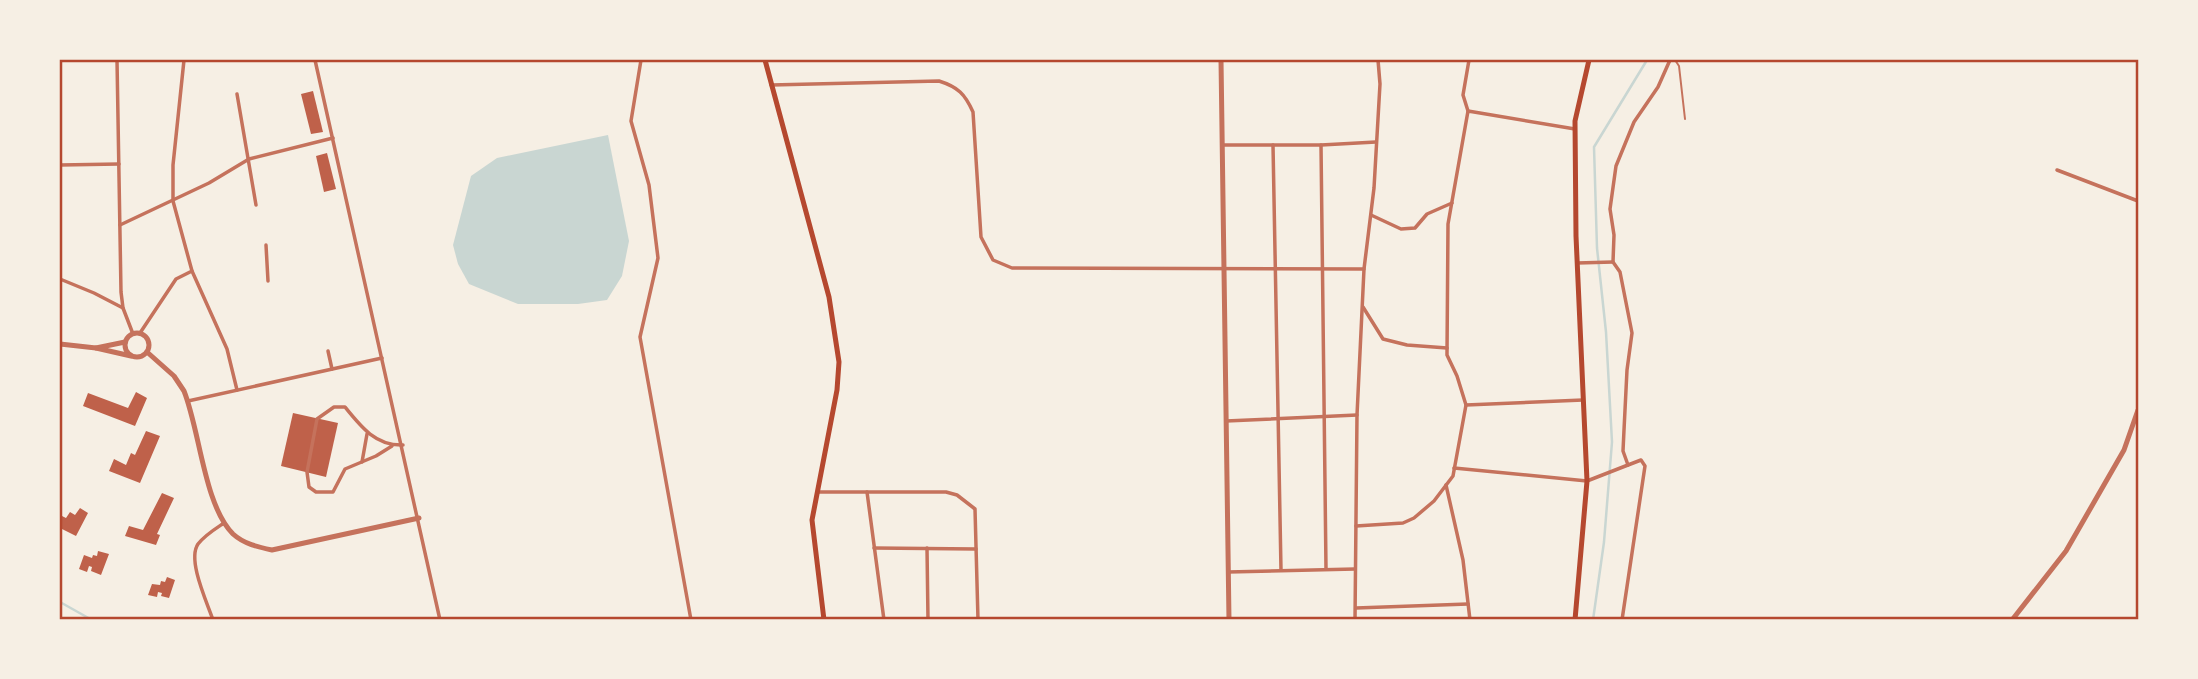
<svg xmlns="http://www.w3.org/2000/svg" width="2198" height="679" font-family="'Source Sans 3',sans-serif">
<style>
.water{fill:#c9d6d2}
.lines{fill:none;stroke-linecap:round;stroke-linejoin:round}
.stream{stroke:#c9d6d2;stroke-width:2.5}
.building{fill:#bf614a}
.service{stroke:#c5725c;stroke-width:2}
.minor{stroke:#c5725c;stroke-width:3.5}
.tertiary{stroke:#c5725c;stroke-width:5}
.secondary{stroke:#b5482f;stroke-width:5}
.neatline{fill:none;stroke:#b5482f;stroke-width:2.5}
</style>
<rect width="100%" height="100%" fill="#f6efe4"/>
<path class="water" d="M608 135 629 241 622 276 607 300 578 304H518L469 284 458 264 453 245 471 176 497 158Z"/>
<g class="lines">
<g class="stream">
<path d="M60 602 92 620"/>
<path d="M1593 620 1604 542 1612 442 1606 332 1597 248 1594 147 1647 60"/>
</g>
</g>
<g class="building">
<path d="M313 91 323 132 311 134 301 94Z"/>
<path d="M327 153 336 189 324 192 316 156Z"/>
<path d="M136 392 147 398 135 426 83 406 88 393 128 408Z"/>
<path d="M293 413 338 423 326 477 281 466Z"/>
<path d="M146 431 160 436 140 483 109 471 114 459 126 465 131 453 135 455Z"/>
<path d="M162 493 174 498 157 534 160 535 156 545 125 536 129 526 143 530Z"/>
<path d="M80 508 88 513 76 536 60 528V515L66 518 70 512 75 515Z"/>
<path d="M98 551 109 554 101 575 91 571 92 567 89 566 87 572 79 569 84 555 92 558 93 555 97 556Z"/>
<path d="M167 577 175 580 169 598 161 596 162 593 158 592 157 597 148 595 152 584 160 585 161 581 165 582Z"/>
</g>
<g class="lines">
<path class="service" d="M1675 60 1679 66 1685 119"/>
<g class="minor">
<path d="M117 60 121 292 123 308 133 334"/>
<path d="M184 60 173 165V201L192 271 227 349 237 390"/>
<path d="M315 60 440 620"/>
<path d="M641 60 631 121 649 185 658 258 640 337 691 620"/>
<path d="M1877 60H1880"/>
<path d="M771 85 939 81C958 87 965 94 973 112L981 237 993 260 1012 268 1364 269"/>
<path d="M237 94 256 205"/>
<path d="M1468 111 1463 95 1469 60"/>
<path d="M1223 145H1321L1376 142"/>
<path d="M1273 145 1281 570"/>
<path d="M1321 145 1326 569"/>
<path d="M60 165 119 164"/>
<path d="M2057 170 2138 201"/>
<path d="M1371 215 1401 229 1415 228 1427 214 1452 203"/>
<path d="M120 225 209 183 249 159 333 138"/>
<path d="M266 245 268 281"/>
<path d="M1577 263 1613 262"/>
<path d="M60 279 94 293 123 308"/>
<path d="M1363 307 1383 339 1407 345 1447 348"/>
<path d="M140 333 176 279 192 271"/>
<path d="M328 351 332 369"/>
<path d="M188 401 382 358"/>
<path d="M1466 405 1583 400"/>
<path d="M1226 421 1357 415"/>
<path d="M392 446 376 456 345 469 333 492H316L309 487 307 472 317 419 334 407H345C361 427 376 446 403 445"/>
<path d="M362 462 367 434"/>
<path d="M1454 468 1587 481 1628 465"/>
<path d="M1446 485 1463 560 1470 620"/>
<path d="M817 492H946L957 495 975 509 978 620"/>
<path d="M867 492 884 620"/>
<path d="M1356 526 1403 523 1414 518 1434 501 1453 476 1466 405 1457 376 1447 355 1448 224 1468 111 1575 129"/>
<path d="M874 548 976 549"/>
<path d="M927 548 928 620"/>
<path d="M1228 572 1355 569"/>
<path d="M1356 608 1468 604"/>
<path d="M213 620C207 602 187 560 198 544 205 535 215 529 224 523"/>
<path d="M1355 620 1357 415 1364 269 1374 188 1380 84 1378 60"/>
<path d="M1622 620 1645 466 1641 460 1628 465 1623 451 1624 430 1627 370 1632 333 1620 272 1613 262 1614 235 1610 209 1616 166 1634 122 1658 87 1670 60"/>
</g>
<g class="tertiary">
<path d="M1221 60 1229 620"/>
<circle cx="137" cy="345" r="12"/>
<path d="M125 342 96 348 131 356"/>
<path d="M60 344 96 348"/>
<path d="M147 352 174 376 184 391C200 431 204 505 233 534 244 544 258 547 272 550L419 518"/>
<path d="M2012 620 2066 551 2124 450 2138 410"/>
</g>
<g class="secondary">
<path d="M765 60 829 297 839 362 837 390 812 520 824 620"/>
<path d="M1575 620 1587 481 1576 236 1575 121 1589 60"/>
</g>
</g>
<rect width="2198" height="679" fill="none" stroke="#f6efe4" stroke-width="122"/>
<rect x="61" y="61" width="2076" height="557" class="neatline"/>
</svg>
